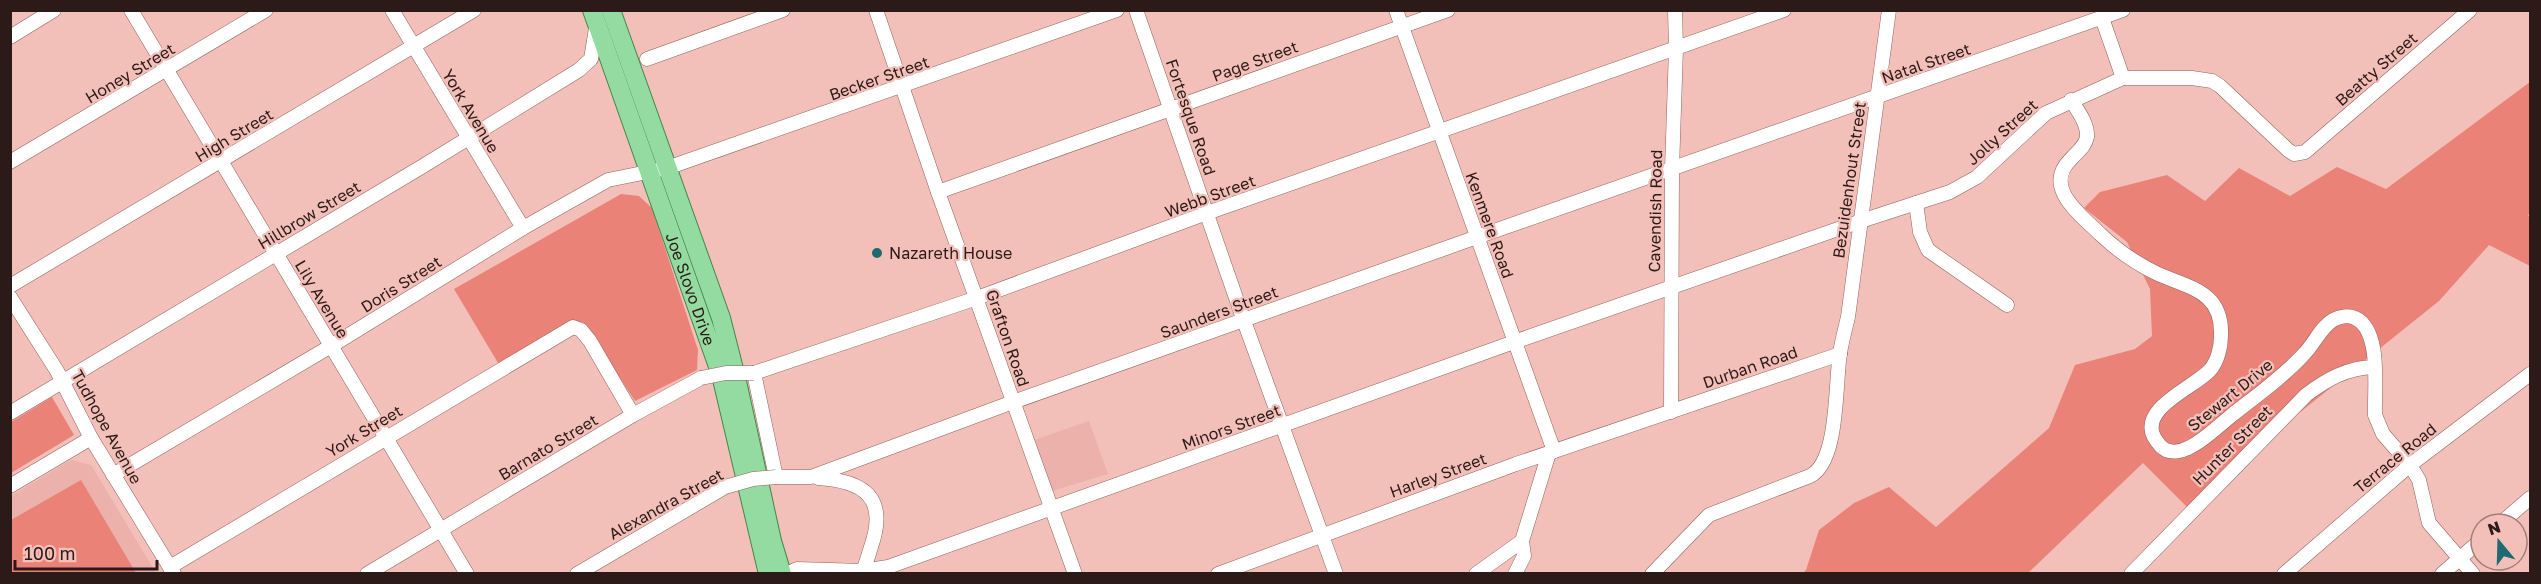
<svg xmlns="http://www.w3.org/2000/svg" width="2541" height="584" font-family="'Golos Text',sans-serif">
<style>
.built{fill:#ebb1aa}
.green{fill:#ea8277}
.lines{fill:none;stroke-linecap:round;stroke-linejoin:round}
.minor-casing{stroke:#90635d;stroke-width:15}
.major-casing{stroke:#418849;stroke-width:20}
.minor{stroke:#fff;stroke-width:14}
.major{stroke:#94dba1;stroke-width:18}
.minor-bridge-casing{stroke:#90635d;stroke-width:15;stroke-linecap:butt}
.minor-bridge{stroke:#fff;stroke-width:14}
.poi-dot{fill:#1e6972;stroke:#f3c0b9;stroke-width:2}
.labels{text-anchor:middle;stroke-width:4.5;stroke-linejoin:round;paint-order:stroke}
.street-label{font-size:16px;fill:#2c1a18;stroke:#f3c0b9}
.poi-label{font-size:16px;fill:#2c1a18;stroke:#f3c0b9;text-anchor:start}
</style>
<rect width="100%" height="100%" fill="#f3c0b9"/>
<g class="built">
<path d="M1089 421 1108 474 1052 491 1034 440Z"/>
<path d="M71 460 91 465 156 573 11 574V496Z"/>
</g>
<g class="green">
<path d="M2530 82V213L2528 215 2530 219V266L2489 245 2439 301 2229 469 2192 512 2143 463 2028 573 1802 574 1806 570 1819 530 1854 503 1889 487 1936 527 2049 428 2075 365 2135 349 2152 336 2150 289 2127 242 2084 208 2100 192 2167 175 2205 201 2239 168 2290 196 2337 167 2386 189Z"/>
<path d="M621 194 639 196 652 208 698 350 697 370 635 401 583 322 498 363 454 289Z"/>
<path d="M52 397 74 435 11 473V422Z"/>
<path d="M81 480 136 573H11V520Z"/>
</g>
<g class="lines">
<defs>
<g id="minor">
<path d="M131 10 467 574"/>
<path d="M392 10 523 228"/>
<path d="M876 10 938 192 1075 574"/>
<path d="M1136 10 1244 321 1336 574"/>
<path d="M1396 10 1554 451"/>
<path d="M1784 10 1207 213 977 298 754 373 776 477H811L1013 402 1477 237 2123 10"/>
<path d="M2102 18 2123 78"/>
<path d="M10 37 54 10"/>
<path d="M647 59 783 10"/>
<path d="M2071 100C2078 111 2088 124 2087 137 2085 147 2077 152 2071 159 2042 187 2080 214 2100 234 2117 250 2135 263 2156 273 2188 288 2223 290 2221 336 2221 346 2218 361 2210 370 2195 387 2139 408 2154 437 2157 442 2161 448 2166 450 2173 453 2182 451 2188 448 2204 441 2218 426 2232 415 2256 396 2283 377 2304 354 2314 344 2321 327 2333 320 2340 316 2349 315 2355 318 2382 330 2374 389 2375 415L2383 434 2410 465 2419 480 2429 523 2473 574"/>
<path d="M10 162 266 10"/>
<path d="M938 192 1448 10"/>
<path d="M1916 203 1920 232 1928 250 2007 305"/>
<path d="M10 286 474 10"/>
<path d="M10 297 57 371 91 438 174 574"/>
<path d="M1671 412 1672 169 1676 48 1675 10"/>
<path d="M10 413 423 166 579 70 591 59 596 28"/>
<path d="M113 475 331 346 523 228 608 180 667 168 1117 10"/>
<path d="M818 478C865 481 888 498 871 547 868 556 866 566 861 574"/>
<path d="M10 486 91 438"/>
<path d="M2500 524 2530 498"/>
<path d="M170 567 573 327 581 330 590 341 633 415"/>
<path d="M367 574 633 415 701 378"/>
<path d="M577 574 725 487"/>
<path d="M787 574 797 569 863 571 888 567 1514 342 1861 221 1950 192 1977 177 2046 113 2123 78H2192L2212 81 2220 86 2288 150 2294 154 2305 152 2470 10"/>
<path d="M1218 574 1516 464 1840 354"/>
<path d="M1476 574 1522 541 1549 453"/>
<path d="M1515 574 1524 556 1522 541"/>
<path d="M1652 574 1709 515 1810 476C1839 462 1835 383 1840 353 1842 341 1845 329 1848 317L1889 10"/>
<path d="M2131 574 2306 395C2327 379 2347 368 2374 367"/>
<path d="M2284 574 2410 465 2530 374"/>
<path d="M2442 574 2481 540"/>
</g>
<g id="major">
<path id="s1" d="M592 10 721 375 768 574"/>
<path d="M611 10 721 318 736 377 772 541 782 574"/>
</g>
</defs>
<use href="#minor" class="minor-casing"/>
<use href="#major" class="major-casing"/>
<use href="#minor" class="minor"/>
<use href="#major" class="major"/>
<defs>
<g id="minor-bridge">
<path d="M701 378 726 373H754"/>
<path d="M725 487 753 479 776 477"/>
</g>
</defs>
<use href="#minor-bridge" class="minor-bridge-casing"/>
<use href="#minor-bridge" class="minor-bridge"/>
</g>
<circle class="poi-dot" cx="877" cy="253" r="6"/>
<g class="labels">
<g class="street-label">
<text transform="translate(1255 61) rotate(-20)" y="6">Page Street</text>
<text transform="translate(1926 63) rotate(-19)" y="6">Natal Street</text>
<text transform="translate(2376 69) rotate(-41)" y="6">Beatty Street</text>
<text transform="translate(130 73) rotate(-31)" y="6">Honey Street</text>
<text transform="translate(879 78) rotate(-19)" y="6">Becker Street</text>
<text transform="translate(471 111) rotate(59)" y="6">York Avenue</text>
<text transform="translate(1191 117) rotate(71)" y="6">Fortesque Road</text>
<text transform="translate(2002 132) rotate(-42)" y="6">Jolly Street</text>
<text transform="translate(234 135) rotate(-31)" y="6">High Street</text>
<text transform="translate(1849 180) rotate(-82)" y="6">Bezuidenhout Street</text>
<text transform="translate(1210 196) rotate(-20)" y="6">Webb Street</text>
<text transform="translate(1655 211) rotate(-89)" y="6">Cavendish Road</text>
<text transform="translate(309 215) rotate(-31)" y="6">Hillbrow Street</text>
<text transform="translate(1490 225) rotate(70)" y="6">Kenmere Road</text>
<text transform="translate(401 284) rotate(-32)" y="6">Doris Street</text>
<text dy="6" stroke="none"><textPath href="#s1" startOffset="296">Joe Slovo Drive</textPath></text>
<text transform="translate(322 299) rotate(59)" y="6">Lily Avenue</text>
<text transform="translate(1219 312) rotate(-20)" y="6">Saunders Street</text>
<text transform="translate(1008 338) rotate(71)" y="6">Grafton Road</text>
<text transform="translate(1750 367) rotate(-19)" y="6">Durban Road</text>
<text transform="translate(2230 395) rotate(-39)" y="6">Stewart Drive</text>
<text transform="translate(107 427) rotate(61)" y="6">Tudhope Avenue</text>
<text transform="translate(1231 427) rotate(-20)" y="6">Minors Street</text>
<text transform="translate(364 431) rotate(-31)" y="6">York Street</text>
<text transform="translate(2232 445) rotate(-45)" y="6">Hunter Street</text>
<text transform="translate(548 447) rotate(-31)" y="6">Barnato Street</text>
<text transform="translate(2395 458) rotate(-39)" y="6">Terrace Road</text>
<text transform="translate(1438 475) rotate(-20)" y="6">Harley Street</text>
<text transform="translate(666 504) rotate(-29)" y="6">Alexandra Street</text>
</g>
<g class="poi-label">
<text x="889" y="259">Nazareth House</text>
</g>
</g>
<rect width="2541" height="584" fill="none" stroke="#2c1a18" stroke-width="24"/>
<g transform="translate(2499 542) rotate(341)"><circle r="28" fill="#f3c0b9" stroke="#a37e79" stroke-width="1.5"/>
<path d="M0-4.5L10 22L0 15L-10 22Z" fill="#1e6972"/>
<text y="-9" font-size="16" font-weight="bold" text-anchor="middle" fill="#2c1a18">N</text>
</g>
<path d="M15 560v9h142v-9" fill="none" stroke="#2c1a18" stroke-width="3"/>
<text x="24" y="560" font-size="18" fill="#2c1a18" stroke="#f3c0b9" stroke-width="4.5" paint-order="stroke">100 m</text>
</svg>
